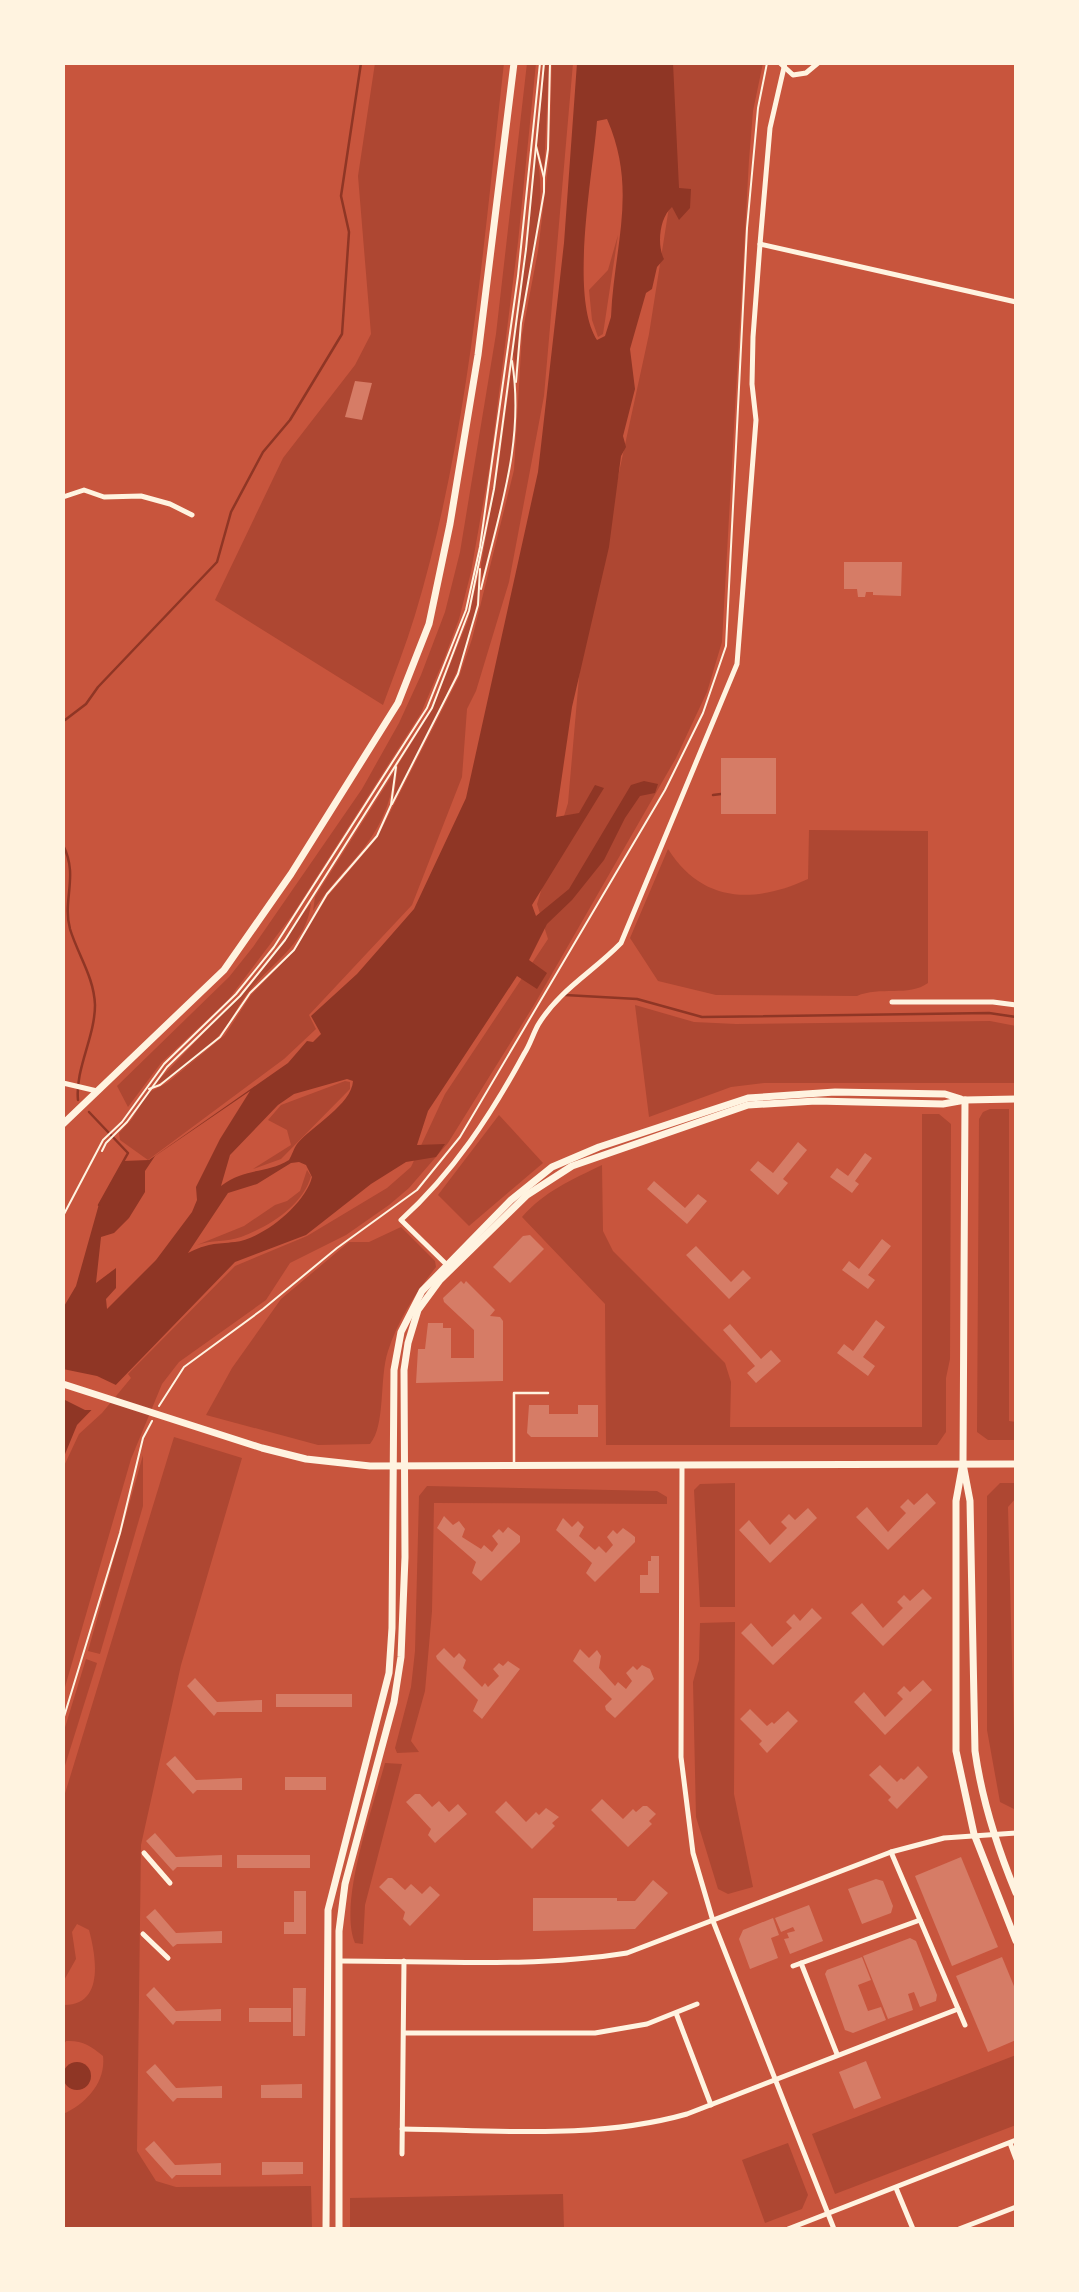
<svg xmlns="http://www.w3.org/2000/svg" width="1079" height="2292" font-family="Barlow,sans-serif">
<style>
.green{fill:#ae4732}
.water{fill:#8f3625;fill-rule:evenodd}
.pier{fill:#c8553d}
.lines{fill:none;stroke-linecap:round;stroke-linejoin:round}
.stream{stroke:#8f3625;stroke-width:2.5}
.building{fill:#d67c66}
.path{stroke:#fff3e0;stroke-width:2}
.service{stroke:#fff3e0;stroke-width:2.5}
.minor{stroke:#fff3e0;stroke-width:5}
.tertiary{stroke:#fff3e0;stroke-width:7}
</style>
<rect width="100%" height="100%" fill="#c8553d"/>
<g class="green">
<path d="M375 63H504C483 247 469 436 415 615 406 645 394 675 383 705L215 600 283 458 355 365 371 334 358 176Z"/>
<path d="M527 63H536L518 242 490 464 471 572 459 619 444 659 421 713 293 914 228 1000 161 1063 128 1107 117 1086 229 977 253 947 362 789 399 723 421 675 445 612 460 552 496 334Z"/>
<path d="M545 63H549L544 171 537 144Z"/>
<path d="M552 63H573L544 396 509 582 476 691 467 709 462 777 412 905 309 1015 316 1029 284 1059 148 1160 120 1140 119 1133 132 1119 148 1093 167 1083 225 1035 251 995 295 950 327 897 377 838 459 677 472 639 514 470 522 335 538 251 549 159Z"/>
<path d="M671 63H763L753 111 749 160 722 642 707 692 676 758 534 1005 448 1143 409 1188 389 1205 346 1235 290 1263 266 1300 179 1362 162 1384 131 1459 63 1694V1468L79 1434 102 1413 131 1378 128 1374 235 1266 307 1236 387 1188 411 1167 445 1094 548 939 537 904 568 803 582 643 649 334 672 188Z"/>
<path d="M536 150C552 222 520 295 516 368L513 354Z"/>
<path d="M618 235 603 334 598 337 592 320 589 290 608 270Z"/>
<path d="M512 365C524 439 499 508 482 579L481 565 499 463Z"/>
<path d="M479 572C479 633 451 687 424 740 414 759 406 780 394 798L398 765 432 710 468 620Z"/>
<path d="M395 771C386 842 349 857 313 911L315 897Z"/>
<path d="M809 830 928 831V983C909 997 879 986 857 996L716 995 658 981 630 938 668 849C702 903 754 904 808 879Z"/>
<path d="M311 903C307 943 274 961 251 989 240 1001 234 1017 224 1029 208 1050 177 1077 153 1086L252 983Z"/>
<path d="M635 1005 694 1022 736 1024 990 1021 1016 1026V1083H764L731 1087 649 1117Z"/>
<path d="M345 1081 350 1082V1089L281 1159 253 1169 291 1145 287 1130 268 1120 281 1105Z"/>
<path d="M990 1109H1009V1421L1016 1422V1440H988L977 1432 979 1119 983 1112Z"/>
<path d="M922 1114H939L951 1124 950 1359 946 1378V1432L937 1445H606L605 1304 522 1217C545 1191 571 1180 602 1165L603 1231 613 1251 725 1363 731 1382 730 1427H922Z"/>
<path d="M499 1115 543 1163 469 1226 438 1195Z"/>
<path d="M307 1170 311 1176C303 1206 268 1227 241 1237 227 1242 211 1240 197 1245L244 1226 275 1205 287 1201 300 1191Z"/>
<path d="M401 1227 435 1261 436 1267C416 1292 398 1320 388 1351 379 1378 386 1425 370 1444L318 1445 206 1415 232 1368 281 1299 349 1242H369Z"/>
<path d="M174 1437 242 1458 181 1665 141 1845 137 2151 156 2181 176 2187 311 2186 312 2229H63V2114C86 2104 106 2082 103 2056 91 2046 82 2040 66 2041L63 2046V2005C105 2006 96 1956 89 1930L77 1924 72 1932 76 1959 63 1982V1800Z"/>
<path d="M143 1455V1506L100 1654 88 1651Z"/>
<path d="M735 1483V1607H700L694 1490 700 1484Z"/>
<path d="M1000 1483H1016V1498L1008 1507 1016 1810 1000 1802 987 1730V1496Z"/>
<path d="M427 1486 657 1491 667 1497V1504L434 1503 432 1611 425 1691 411 1741 419 1752 397 1753 395 1748 411 1687 415 1651 419 1496Z"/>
<path d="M735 1622 734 1794 753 1887 728 1894 718 1889 696 1817 693 1682 699 1660 700 1623Z"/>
<path d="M86 1659 97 1663 63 1772V1734Z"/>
<path d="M385 1763 402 1764 365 1905 363 1944 355 1943C338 1903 373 1807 385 1763Z"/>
<path d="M1016 2055V2125L835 2194 812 2134Z"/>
<path d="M788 2143 808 2195 802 2209 765 2223 742 2160Z"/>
<path d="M563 2194 564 2229H350V2198Z"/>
</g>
<g class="water">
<path d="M577 63H673L679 188 691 189 690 208 679 220 672 207C659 218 657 246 664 259L657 267 652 289 646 293 630 349 635 389 623 436 626 447 621 456 609 547 572 707 556 817 579 813 595 785 604 788 532 905 536 916 569 889 631 785 644 781 658 784 655 793 640 796 625 818 604 860 572 900 547 924 529 960 547 973 537 989 517 976 428 1111 417 1145 445 1144 436 1157 406 1162 371 1184 306 1235 235 1262 77 1425 63 1459V1308L76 1286 99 1204 123 1161 149 1160 288 1063 307 1041 313 1042 321 1034 311 1016 357 974 414 909 466 798 538 472 564 243ZM607 119C638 190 614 245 611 317L605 336 597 340C569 296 593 174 597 121ZM347 1079 353 1081C352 1104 311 1127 297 1144 294 1148 292 1155 289 1160 267 1174 246 1167 221 1186L230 1155 278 1105 294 1094ZM250 1091 220 1139 196 1187 197 1200 192 1212 156 1260 107 1309 106 1299 116 1288V1268L96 1283 101 1237 114 1233 129 1218 145 1192V1171L155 1156ZM299 1162 306 1165 312 1177C306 1203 263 1239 235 1242 215 1244 208 1243 188 1253L228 1193 257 1184 291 1163Z"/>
<circle cx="77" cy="2076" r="14"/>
</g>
<path class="pier" d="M63 1369 97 1376 118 1386 96 1410H85L63 1399Z"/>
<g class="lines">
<g class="stream">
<path d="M65 720 86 704 98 687 217 562 231 512 263 452 290 420 342 334 349 232 341 196 361 63"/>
<path d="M713 795 721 794"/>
<path d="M63 845C79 876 62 900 70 929 78 955 94 977 95 1005 95 1037 75 1069 78 1100"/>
<path d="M565 995 637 999 702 1017 989 1013 1016 1017"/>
<path d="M89 1112 128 1153 99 1205"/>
</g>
</g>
<g class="building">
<path d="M355 381 372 383 362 420 345 417Z"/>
<path d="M844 562H902L901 596 873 595V592H866L865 597H858L857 589H844Z"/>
<rect x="721" y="758" width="55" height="56"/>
<path d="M798 1142 807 1150 783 1179 788 1183 778 1195 750 1170 758 1161 773 1173Z"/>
<path d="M865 1153 872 1158 855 1181 859 1184 852 1193 830 1177 837 1168 848 1176Z"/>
<path d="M654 1181 685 1208 698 1194 707 1201 687 1224 647 1189Z"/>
<path d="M530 1235 544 1249 510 1283 493 1267 523 1236Z"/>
<path d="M882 1239 891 1246 868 1275 875 1280 868 1289 842 1270 849 1261 859 1269Z"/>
<path d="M696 1246 731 1282 743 1270 751 1278 729 1299 686 1255Z"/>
<path d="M461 1281 464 1284 466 1281 495 1310 490 1316 500 1317 503 1321V1381L416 1383 418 1349H425L428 1323H443V1328H451V1358H474V1330L444 1302 443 1298Z"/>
<path d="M876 1320 885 1327 863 1357 875 1366 868 1376 837 1353 844 1344 853 1351Z"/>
<path d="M730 1324 761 1359 771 1350 781 1361 756 1383 747 1373 755 1366 723 1330Z"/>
<path d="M529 1405H549V1414H578V1405H598V1437H531L527 1433Z"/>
<path d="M927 1493 936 1503 888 1550 856 1517 867 1507 888 1532 906 1513 900 1507 908 1499 914 1505Z"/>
<path d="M808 1508 817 1518 770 1563 739 1530 749 1520 770 1545 787 1528 781 1522 789 1514 795 1520Z"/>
<path d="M444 1516 453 1525 459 1521 465 1529 462 1537 481 1549 484 1545 492 1552 498 1544 492 1536 499 1529 503 1533 508 1527 520 1536V1542L481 1581 472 1573 476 1562 437 1528Z"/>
<path d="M563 1518 572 1527 578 1521 584 1527 579 1536 595 1550 599 1546 606 1553 613 1545 607 1537 613 1530 617 1534 623 1528 630 1533 635 1537V1542L595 1582 586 1573 592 1563 556 1530Z"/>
<path d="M651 1556H659V1593H640V1575H648V1561H651Z"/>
<path d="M923 1589 932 1598 883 1646 851 1613 862 1603 883 1628 903 1608 897 1602 904 1595 910 1601Z"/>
<path d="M812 1608 822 1618 773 1665 741 1633 751 1623 772 1647 792 1628 786 1622 794 1614 800 1621Z"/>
<path d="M444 1648 454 1658 459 1653 466 1660 463 1668 482 1687 485 1683 488 1687 499 1676 493 1669 499 1663 503 1666 508 1661 520 1669 482 1719 473 1711 478 1700 437 1659 436 1656Z"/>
<path d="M580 1649 589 1658 597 1650 601 1656 599 1668 615 1686 618 1682 626 1689 632 1681 626 1673 633 1666 637 1670 642 1665 650 1669 654 1679 615 1718 606 1710 605 1706 612 1699 573 1661Z"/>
<path d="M195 1678 217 1702 262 1700V1712H217L214 1716 187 1686Z"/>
<path d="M923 1680 932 1690 885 1735 854 1702 864 1692 885 1717 903 1699 897 1693 904 1686 910 1692Z"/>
<rect x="276" y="1694" width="76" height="13"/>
<path d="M750 1709 767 1726 772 1722 774 1724 788 1711 798 1721 767 1753 759 1744 762 1741 740 1719Z"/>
<path d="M175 1756 196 1780 242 1778V1790H197L193 1794 166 1764Z"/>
<path d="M880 1765 897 1782 901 1778 904 1780 918 1766 928 1777 897 1809 888 1800 891 1797 869 1775Z"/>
<rect x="285" y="1777" width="41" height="13"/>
<path d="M415 1794H420L432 1807 439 1801 449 1812 458 1804 467 1814 435 1843 428 1835 431 1829 406 1802Z"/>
<path d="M602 1799 623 1819 633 1809 636 1812 643 1806H647L656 1814 649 1821 652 1824 628 1847 591 1810Z"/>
<path d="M506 1801 526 1822 536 1812 539 1815 546 1808 559 1817 552 1823 555 1826 532 1849 495 1812Z"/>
<path d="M155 1833 176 1857 222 1855V1867H177L173 1871 146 1841Z"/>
<rect x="237" y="1855" width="73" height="13"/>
<path d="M961 1857 998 1947 952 1966 915 1876Z"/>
<path d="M388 1878H392L405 1890 411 1884 422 1894 430 1886 440 1895 410 1926 403 1919 405 1912 379 1887Z"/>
<path d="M876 1879 883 1881 893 1906 891 1913 862 1924 848 1889Z"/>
<path d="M653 1880 668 1893 635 1929 533 1931V1898H617V1901H635Z"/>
<path d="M294 1891H306V1934H284V1922H294Z"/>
<path d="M809 1905 823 1941 790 1954 784 1939 789 1938 787 1933 795 1931 793 1927 781 1932 775 1918Z"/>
<path d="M155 1909 176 1933 222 1931V1943L177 1944 173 1947 146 1917Z"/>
<path d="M773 1918 779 1935 771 1938 778 1958 750 1969 739 1939 743 1930Z"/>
<path d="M910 1938 916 1941 937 1995 936 2001 920 2007 914 1992 908 1994 913 2010 888 2019 863 1956Z"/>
<path d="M862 1957 871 1980 858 1985 868 2011 881 2007 886 2020 853 2033 845 2030 825 1974 827 1970Z"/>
<path d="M1002 1957 1016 1991V2040L988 2052 956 1976Z"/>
<path d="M154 1987 176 2011 221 2009V2021H176L173 2025 146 1995Z"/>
<path d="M293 1988H306L305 2036H293Z"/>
<rect x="249" y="2008" width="42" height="14"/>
<path d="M866 2061 881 2098 854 2109 839 2072Z"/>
<path d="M155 2064 176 2088 222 2086V2098H177L173 2102 146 2072Z"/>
<path d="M302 2084V2098H261V2085Z"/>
<path d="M154 2141 175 2165 221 2163V2175H176L172 2179 145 2149Z"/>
<path d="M262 2162H303V2174L262 2175Z"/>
</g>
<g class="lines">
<g class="path">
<path d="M544 177 548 149 550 63"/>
<path d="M516 382 521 323 544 192V178L536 146"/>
<path d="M481 589C499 512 525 441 512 361"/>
<path d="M392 804 458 674 478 605 480 569"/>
<path d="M149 1089 160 1085 220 1037 250 993 294 950 327 894 377 836 391 805 396 767"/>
<path d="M102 1151 106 1143 127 1122 167 1067 240 996 285 940 432 708 469 611 494 489 526 249 544 63"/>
<path d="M63 1216 103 1140 122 1122 164 1064 236 994 274 947 427 708 466 610 480 547 518 276 540 63"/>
<path d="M159 1406 184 1367 263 1309 337 1248 417 1190 460 1137 665 790 703 713 726 646 747 228 758 108 767 63"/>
<path d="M63 1720 120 1533 143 1438 152 1421"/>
</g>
<path class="service" d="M514 1464V1393H548"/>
<g class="minor">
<path d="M780 63 793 75 806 73 818 63"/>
<path d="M760 244 1016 302"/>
<path d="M63 497 84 490 104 497 141 496 170 504 192 515"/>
<path d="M892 1002H993L1016 1005"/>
<path d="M63 1083 97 1091"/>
<path d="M448 1266 401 1220C453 1173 491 1115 524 1054 530 1045 533 1034 538 1025 559 990 593 972 621 943L737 664 756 420 752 384 753 337 760 244 770 128 785 63"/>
<path d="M682 1466 681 1757 693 1853 713 1921 834 2229"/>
<path d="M891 1852 965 2025"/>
<path d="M144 1853 170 1883"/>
<path d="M143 1934 168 1958"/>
<path d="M340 1961C435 1961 533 1968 627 1953L891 1852 944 1838 1016 1833"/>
<path d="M801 1963 837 2054"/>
<path d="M793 1966 920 1920"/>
<path d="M676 2013 711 2105"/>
<path d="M405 2033H595L647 2024 697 2004"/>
<path d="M402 2129C497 2130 595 2140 687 2114L958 2009"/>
<path d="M1010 2143 1016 2159"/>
<path d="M402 2154 404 1961"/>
<path d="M896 2188 913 2229"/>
<path d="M788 2229 1016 2140"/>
<path d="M959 2229 1016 2207"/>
</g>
<g class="tertiary">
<path d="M965 1100 963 1464 970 1501 975 1751C982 1801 997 1847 1016 1893"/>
<path d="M63 1124 224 970 291 874 398 703 429 624 450 524 478 355 514 63"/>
<path d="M63 1384 262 1448 306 1459 370 1466 1016 1464"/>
<path d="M962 1468 956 1501V1751L974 1834 1016 1941"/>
<path d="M326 2229 328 1910 389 1673 392 1628 394 1370 401 1332 422 1291 511 1200 552 1167 599 1147 748 1098 835 1092 945 1094 961 1099"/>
<path d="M339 2229V1931L345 1884 394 1702 401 1657 405 1557 404 1370 408 1343 418 1310 440 1280 527 1195 572 1166 748 1105 816 1101 943 1104 965 1100 1016 1099"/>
</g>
</g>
<rect width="1079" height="2292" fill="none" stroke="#fff3e0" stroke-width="130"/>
</svg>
